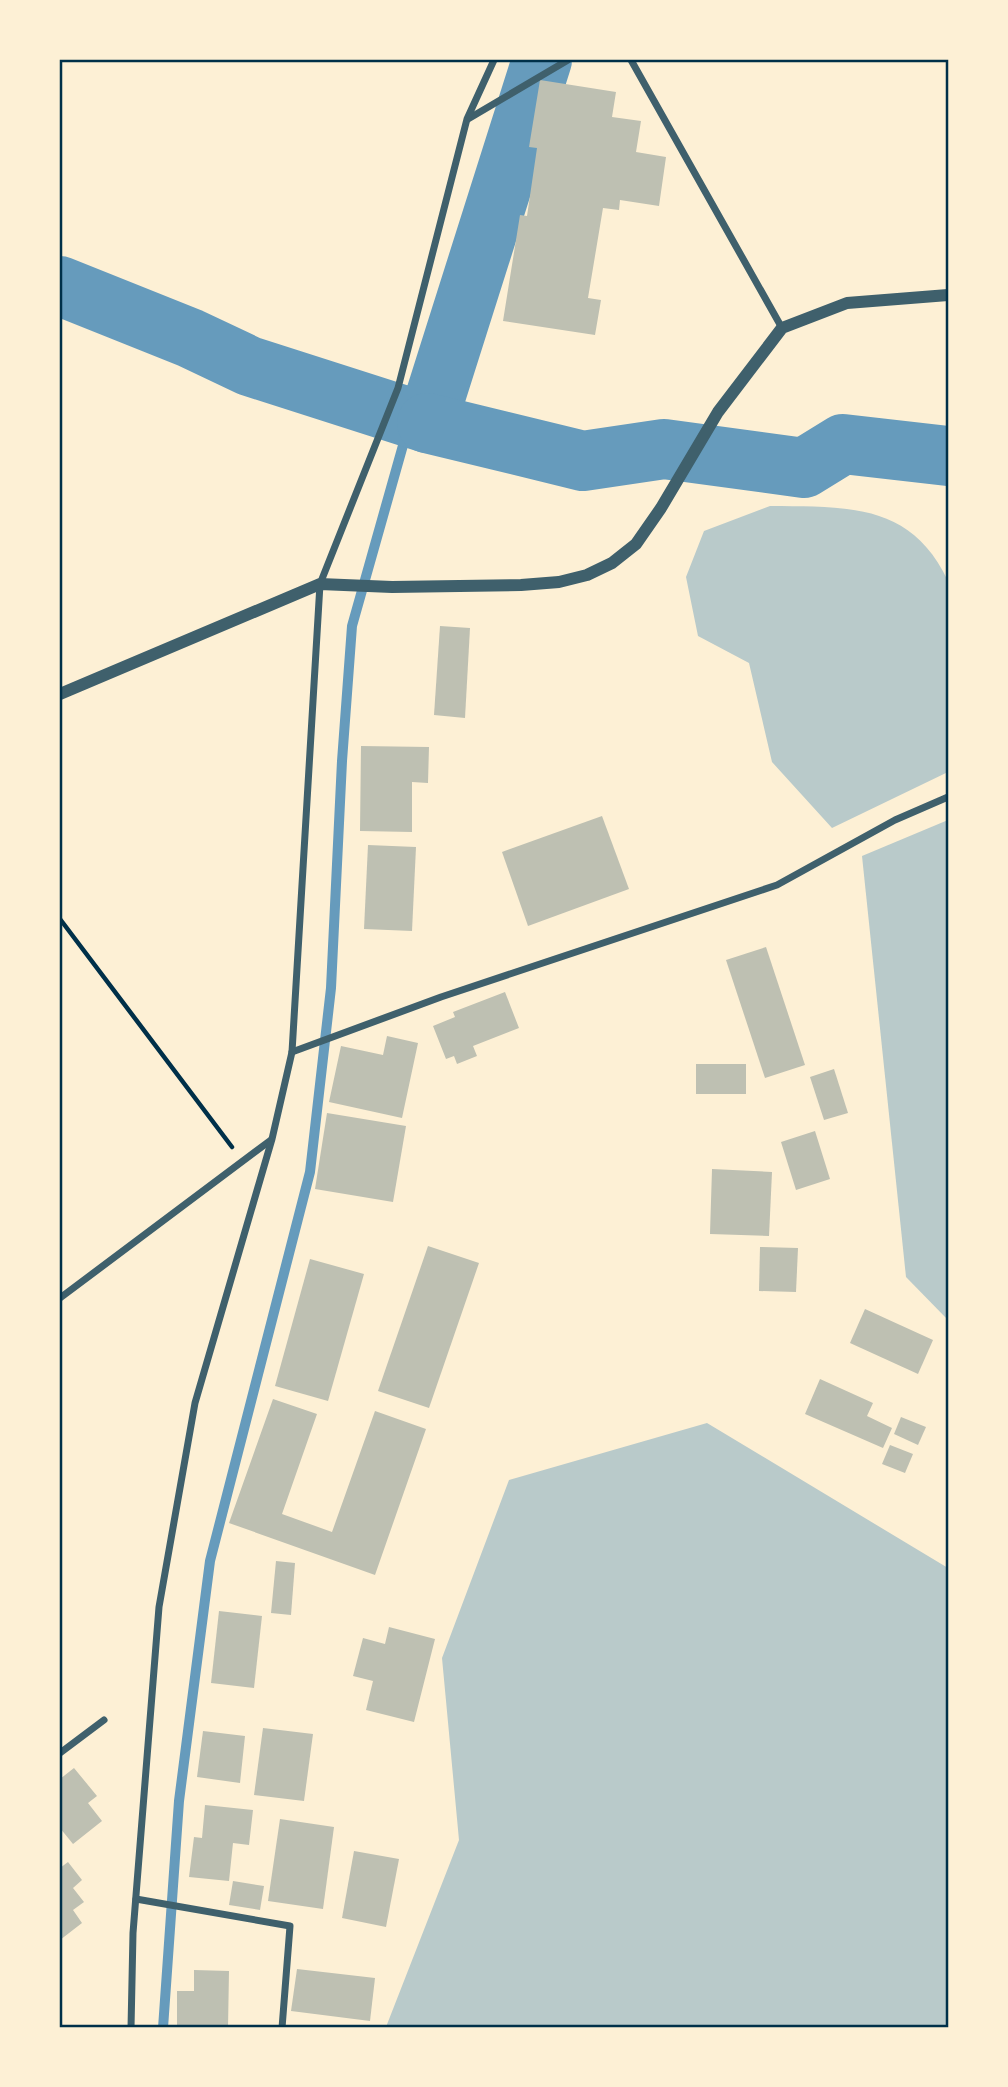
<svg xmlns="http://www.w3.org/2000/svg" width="1008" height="2087" font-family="'Varela Round',sans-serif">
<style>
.green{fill:#b9caca}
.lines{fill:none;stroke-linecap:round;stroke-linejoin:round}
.stream{stroke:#669bbc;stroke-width:10}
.river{stroke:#669bbc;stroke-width:60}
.building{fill:#bec0b2}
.path{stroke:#003049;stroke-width:4.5}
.minor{stroke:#3f606c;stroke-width:7}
.tertiary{stroke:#3f606c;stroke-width:12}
.neatline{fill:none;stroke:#003049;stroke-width:2.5}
</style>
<rect width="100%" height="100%" fill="#fdf0d5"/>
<g class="green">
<path d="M770 506C846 507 911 502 948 581V772L832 828 772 762 749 663 698 636 686 577 704 531Z"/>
<path d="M948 820V1320L906 1277 862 856Z"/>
<path d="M707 1423 948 1568V2027H386L459 1840 442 1658 509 1480Z"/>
</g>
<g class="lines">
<path class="stream" d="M163 2028 179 1801 210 1561 310 1172 331 988 342 761 352 626 411 417"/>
<g class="river">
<path d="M60 286 190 338 249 366 427 423 542 60"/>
<path d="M427 423 583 461 664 449 804 468 843 444 948 456"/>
</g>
</g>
<g class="building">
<path d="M540 80 616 92 612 117 641 121 636 152 666 157 659 206 620 200 619 210 603 208 588 298 601 300 595 335 503 321 520 215 527 216 537 148 529 147Z"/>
<path d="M440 626 470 628 465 718 434 715Z"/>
<path d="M361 746 429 747 428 783 412 782V832L360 831Z"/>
<path d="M602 816 629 889 528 926 502 852Z"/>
<path d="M368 845 416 847 412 931 364 929Z"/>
<path d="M766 947 805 1065 765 1078 726 960Z"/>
<path d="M505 992 519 1028 473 1046 477 1056 457 1064 454 1056 446 1059 433 1026 455 1017 453 1012Z"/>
<path d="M387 1036 418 1043 402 1118 329 1102 341 1046 383 1055Z"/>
<rect x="696" y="1064" width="50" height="30"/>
<path d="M834 1069 848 1113 824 1120 810 1077Z"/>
<path d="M327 1113 406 1126 393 1202 315 1189Z"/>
<path d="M815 1131 830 1179 796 1190 781 1142Z"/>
<path d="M712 1169 772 1172 769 1236 710 1234Z"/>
<path d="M428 1246 479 1263 429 1408 378 1391Z"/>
<path d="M760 1247 798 1248 796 1292 759 1291Z"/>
<path d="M310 1259 364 1274 328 1401 275 1386Z"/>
<path d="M865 1309 933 1340 918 1374 850 1343Z"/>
<path d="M820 1379 873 1403 867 1416 892 1428 883 1448 805 1414Z"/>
<path d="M273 1399 317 1414 282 1514 332 1532 375 1411 426 1429 375 1575 229 1523Z"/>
<path d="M901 1417 926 1427 918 1445 894 1434Z"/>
<path d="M890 1445 913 1454 905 1473 882 1464Z"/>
<path d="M276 1561 295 1563 291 1615 271 1613Z"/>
<path d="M219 1611 262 1616 254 1688 211 1683Z"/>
<path d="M389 1627 435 1639 414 1722 366 1710 373 1681 353 1676 363 1638 385 1644Z"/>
<path d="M263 1728 313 1734 304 1801 254 1795Z"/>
<path d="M203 1731 245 1736 240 1783 197 1777Z"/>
<path d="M74 1768 97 1796 88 1803 102 1821 73 1844 60 1828V1779Z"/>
<path d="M205 1805 253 1810 249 1845 233 1843 229 1881 189 1877 194 1837 202 1838Z"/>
<path d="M280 1819 334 1827 323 1909 268 1901Z"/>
<path d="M354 1851 399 1859 386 1927 342 1918Z"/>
<path d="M68 1862 82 1880 73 1888 84 1902 73 1910 82 1923 60 1940V1868Z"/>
<path d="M233 1881 264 1886 260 1910 229 1905Z"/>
<path d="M297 1969 375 1978 370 2021 291 2011Z"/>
<path d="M194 1970 229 1971 228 2028H177V1991H194Z"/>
</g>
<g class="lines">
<path class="path" d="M60 919 232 1147"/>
<g class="minor">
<path d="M631 60 782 328"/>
<path d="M468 119 568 60"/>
<path d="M292 1052 441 997 777 885 895 820 948 797"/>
<path d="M60 1298 271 1140"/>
<path d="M60 1753 104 1720"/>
<path d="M136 1899 290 1926 282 2028"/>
<path d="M131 2028 133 1933 159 1607 195 1403 272 1139 292 1052 320 584 398 388 467 119 494 60"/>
</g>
<path class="tertiary" d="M60 694 320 584 392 587 521 585 559 582 587 575 612 563 636 544 661 508 718 412 782 328 847 303 948 295"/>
</g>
<rect width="1008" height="2087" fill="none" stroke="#fdf0d5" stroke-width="122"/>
<rect x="61" y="61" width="886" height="1965" class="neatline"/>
</svg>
